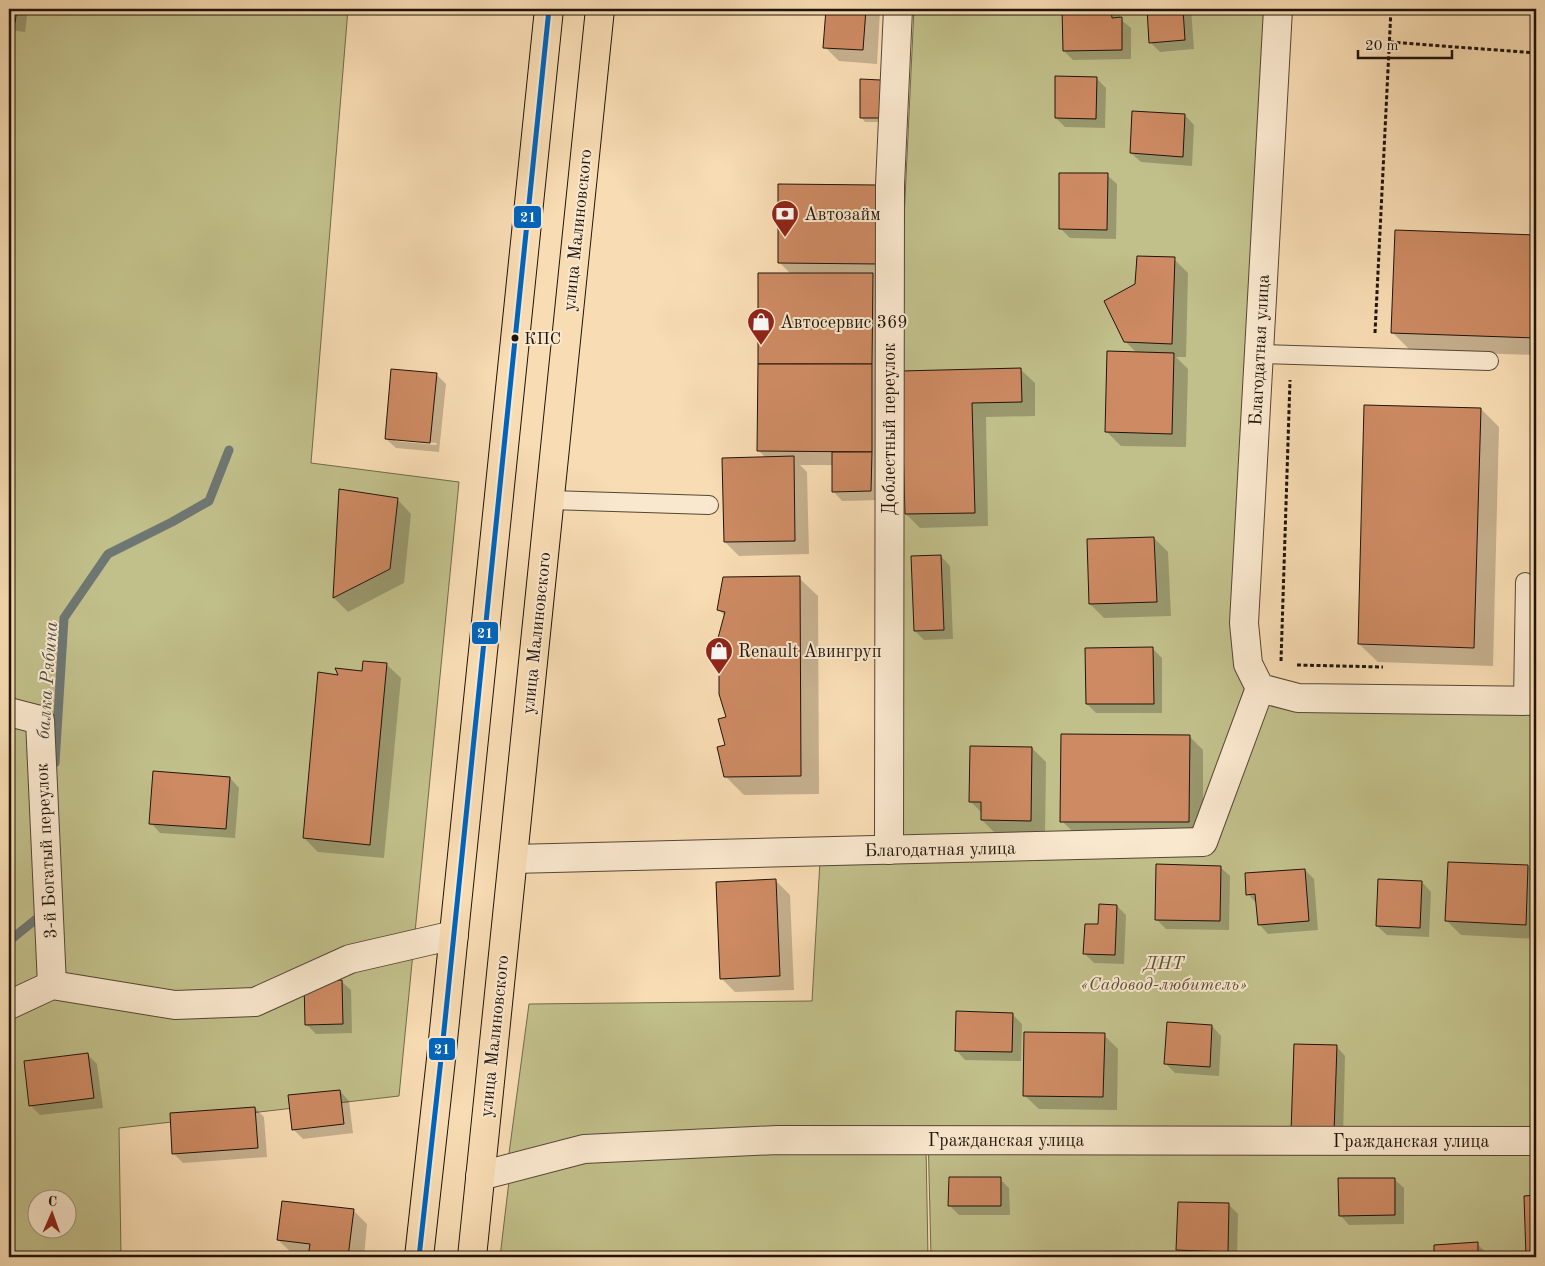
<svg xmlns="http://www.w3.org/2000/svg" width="1545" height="1266" font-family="'Old Standard TT',serif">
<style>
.green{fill:#c1bf8a;stroke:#706a4a;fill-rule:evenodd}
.shadow{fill:#0003;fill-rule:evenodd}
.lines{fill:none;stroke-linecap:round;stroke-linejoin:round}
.stream{stroke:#6e7772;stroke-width:9}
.building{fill:#cd8a63;stroke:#1f140a}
.service-casing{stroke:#554634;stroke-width:20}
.minor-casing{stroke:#554634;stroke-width:30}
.tertiary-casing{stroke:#554634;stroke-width:30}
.trunk-casing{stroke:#1f140a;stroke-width:30}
.path{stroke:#1f140a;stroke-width:3;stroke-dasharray:4 2.5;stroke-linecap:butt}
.service{stroke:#fae8ce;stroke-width:18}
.minor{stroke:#fae8ce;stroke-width:28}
.tertiary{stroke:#fae8ce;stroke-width:28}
.trunk{stroke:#f8dcb3;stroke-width:28}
.bus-1-casing{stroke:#fae8ce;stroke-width:9}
.bus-1{stroke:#0065bd;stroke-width:5}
.bus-dot{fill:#1f140a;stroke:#fae8ce;stroke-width:2}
.labels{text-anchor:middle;stroke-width:4;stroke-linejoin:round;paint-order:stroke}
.bus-label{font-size:17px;fill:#1f140a;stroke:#fae8ce;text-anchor:start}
.poi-label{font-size:18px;fill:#1f140a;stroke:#fae8ce;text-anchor:start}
.street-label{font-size:18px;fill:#1f140a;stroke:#fae8ce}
.park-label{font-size:18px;font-style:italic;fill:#585037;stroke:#fae8ce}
.water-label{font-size:19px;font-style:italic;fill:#4d4e47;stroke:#fae8ce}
.line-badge{stroke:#fae8ce;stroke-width:2}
.badge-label{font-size:14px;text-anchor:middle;font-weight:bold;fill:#fff}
</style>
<rect width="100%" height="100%" fill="#f8dcb3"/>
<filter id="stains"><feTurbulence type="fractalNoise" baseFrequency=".004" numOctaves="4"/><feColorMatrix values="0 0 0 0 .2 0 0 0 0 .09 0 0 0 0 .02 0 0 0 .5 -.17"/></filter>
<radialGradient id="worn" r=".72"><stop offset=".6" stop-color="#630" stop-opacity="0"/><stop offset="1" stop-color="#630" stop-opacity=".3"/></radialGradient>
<g class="green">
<path d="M9 9H348L311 463 459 482 399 1096 119 1128 121 1257H9ZM38 1198H68V1228H38Z"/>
<path d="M914 9H1270L1244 702 1536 710V1257H931L928 1131 508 1161 529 1004 812 1001 820 861 901 860 899 326Z"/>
<path d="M926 1148 928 1257H500L509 1181 593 1157Z"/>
</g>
<g class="shadow">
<path d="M9 9H28L25 32 9 30Z"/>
<path d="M827 9H905V12L880 11 877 64 839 61 825 47Z"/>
<path d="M1063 9H1120V19L1131 28V59L1073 60 1064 51Z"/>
<path d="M1148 9H1191L1194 49 1160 52 1150 42Z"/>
<path d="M1096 78 1106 88 1105 128 1065 127 1056 118Z"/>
<path d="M881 81 885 122H865L861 117Z"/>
<path d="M1185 115 1194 125 1192 166 1141 162 1131 153Z"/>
<path d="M1107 175 1117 184 1116 239 1070 238 1060 228Z"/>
<path d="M878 186 892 277H875L886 289 880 500 842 501 833 491V465H800L807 472 809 554 739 556 725 542 766 458 758 450 791 274 779 262Z"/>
<path d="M1396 232 1536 236V355L1411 351 1392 332Z"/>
<path d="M1174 259 1188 273 1186 357H1176L1188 369 1186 447 1121 446 1106 431 1137 353 1125 341 1136 285Z"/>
<path d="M1020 369 1035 383V416L986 417 988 526 920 528 906 514 902 372Z"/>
<path d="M436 374 446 384 439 452 396 448 386 439ZM395 439 437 443 436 445 395 441Z"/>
<path d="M1481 409 1499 427 1493 666 1378 662 1359 644Z"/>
<path d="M341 491 397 499 411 514 404 583 348 612 334 598Z"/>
<path d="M1154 538 1168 552 1171 616 1104 618 1090 604Z"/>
<path d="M941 556 950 566 953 639 924 640 915 631Z"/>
<path d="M799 578 818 596 819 794 744 795 725 776 727 718 726 644 719 638 725 616 718 609Z"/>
<path d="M1152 648 1162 658V713H1096L1087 704Z"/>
<path d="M386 664 401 678 384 858 318 852 304 838 340 676 363 672Z"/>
<path d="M1189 736 1203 750V836L1076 835 1062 821Z"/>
<path d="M1032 748 1046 762 1045 835 996 834 982 820V813L970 801Z"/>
<path d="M230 778 239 788 235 838 160 833 151 823Z"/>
<path d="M1528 866 1536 875V939L1461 935 1447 921Z"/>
<path d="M1220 867 1230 876 1229 930 1166 929 1156 919Z"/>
<path d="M1305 870 1314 879 1318 930 1268 934 1259 924 1257 904 1248 894Z"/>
<path d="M776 881 790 895 794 990 735 992 721 978Z"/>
<path d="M1422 882 1431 892 1429 937 1387 935 1377 926Z"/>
<path d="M1117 906 1126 915 1124 964 1094 963 1085 954Z"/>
<path d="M341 981 351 990 352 1033 316 1034 307 1025Z"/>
<path d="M1012 1014 1022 1024 1021 1061 965 1060 956 1050Z"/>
<path d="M1212 1026 1221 1036 1219 1076 1175 1073 1166 1064Z"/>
<path d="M1104 1035 1118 1049 1117 1110 1039 1109 1024 1095Z"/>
<path d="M1336 1046 1345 1056 1343 1142 1302 1141Z"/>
<path d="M87 1054 97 1064 103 1108 40 1115 30 1105Z"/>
<path d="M340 1091 349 1101 353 1133 303 1139 293 1129Z"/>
<path d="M255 1108 264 1117 267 1157 183 1163 174 1154Z"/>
<path d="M1000 1179 1009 1188 1010 1215H959L950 1206Z"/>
<path d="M1394 1179 1404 1188V1224L1349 1225 1340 1215Z"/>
<path d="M1536 1196V1257H1528L1525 1197Z"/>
<path d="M1228 1204 1238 1214 1237 1257H1185L1177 1250Z"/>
<path d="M353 1210 367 1224 364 1257H309V1256L293 1254 278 1240Z"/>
<path d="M1477 1244 1487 1253V1257H1436L1435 1246Z"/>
</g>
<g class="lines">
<g class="stream">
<path d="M55 763 64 618 108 554 172 522 209 501 229 450"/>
<path d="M9 941 45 912"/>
</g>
</g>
<g class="building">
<path d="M9 9H17L15 23H9Z"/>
<path d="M826 9H866L863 50 823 48Z"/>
<path d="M1062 9H1111L1112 18 1122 17V50L1063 51Z"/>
<path d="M1147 9H1183L1185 40 1149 43Z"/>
<path d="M1055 76 1097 77 1096 119 1055 118Z"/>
<path d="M860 79 881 80V118H860Z"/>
<path d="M1132 111 1185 114 1183 157 1130 153Z"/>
<path d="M1059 173H1108L1107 230 1059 229Z"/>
<path d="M778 184 878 185V264L778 263Z"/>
<path d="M1395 230 1536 235V338L1391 333Z"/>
<path d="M1137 256 1175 257 1172 344 1124 342 1104 301 1135 284Z"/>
<path d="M758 273H873L872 364H758Z"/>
<path d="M1107 351 1174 353 1172 434 1105 432Z"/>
<path d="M758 364H872V452L757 451Z"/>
<path d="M1021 368 1022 402 972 403 975 513 905 514 901 371Z"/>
<path d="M391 369 437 373 430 443 385 439Z"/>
<path d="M1364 405 1481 408 1474 648 1358 644Z"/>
<path d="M832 452H872L871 491 832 492Z"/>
<path d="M794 456 795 541 724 542 722 458Z"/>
<path d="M339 489 398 498 390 569 333 598Z"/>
<path d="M1154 537 1157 602 1089 604 1087 539Z"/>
<path d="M941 555 944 630 914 631 911 556Z"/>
<path d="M800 576 801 776 724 777 717 747 725 745 718 719 726 717 719 694V663L726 640 718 638 725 612 717 610 723 577Z"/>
<path d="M1153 647 1154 704H1086L1085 648Z"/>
<path d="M363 661 387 663 370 845 303 838 318 672 338 675 335 668 362 671Z"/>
<path d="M1061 734 1190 735 1189 822H1060Z"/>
<path d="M970 746 1032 747 1031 821 981 820V802H969Z"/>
<path d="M153 771 230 777 226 829 149 824Z"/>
<path d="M1448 862 1528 865 1526 925 1445 921Z"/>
<path d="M1156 864 1221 866 1220 921 1155 920Z"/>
<path d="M1305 869 1309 921 1258 925 1255 894 1246 895 1245 873Z"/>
<path d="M776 879 780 976 720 979 716 882Z"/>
<path d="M1378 879 1422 881 1420 928 1376 926Z"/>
<path d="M1099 904 1117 905 1115 955 1083 954 1085 924H1098Z"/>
<path d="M342 980 343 1024 305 1025 304 981Z"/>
<path d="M956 1011 1013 1013 1012 1052 955 1051Z"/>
<path d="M1167 1022 1212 1025 1210 1067 1164 1064Z"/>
<path d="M1024 1032 1105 1033 1103 1097 1023 1096Z"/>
<path d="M1294 1044 1337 1045 1334 1133 1291 1132Z"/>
<path d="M88 1053 94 1098 29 1106 24 1061Z"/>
<path d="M340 1090 344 1124 292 1130 288 1095Z"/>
<path d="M255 1107 258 1148 172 1154 170 1113Z"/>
<path d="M949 1177H1001V1206H948Z"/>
<path d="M1338 1178H1395V1215L1339 1216Z"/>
<path d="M1536 1195V1257H1526L1524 1196Z"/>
<path d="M282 1201 354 1209 348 1257H308L310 1244 277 1240Z"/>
<path d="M1178 1202 1229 1203 1228 1252 1176 1250Z"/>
<path d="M1478 1242V1257H1434V1245Z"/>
</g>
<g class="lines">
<defs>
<g id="service">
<path d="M1259 354 1489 361"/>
<path d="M550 500 709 505"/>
<path d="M1523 700 1525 582"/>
</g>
<g id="minor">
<path d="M9 712 40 720 52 985"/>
<path d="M889 850 890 185 898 9"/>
<path d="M513 859 1203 842 1260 688"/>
<path d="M9 1005 52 985 175 1005 255 1002 350 959 454 935"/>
<path d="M480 1176 584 1149 777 1140 1536 1141"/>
</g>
<path id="tertiary" d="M1278 9 1244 623 1248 664 1260 688 1298 698 1536 701"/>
<g id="trunk">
<path d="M419 1257 442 1050 549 9"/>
<path d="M472 1257 600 9"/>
</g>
</defs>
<use href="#service" class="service-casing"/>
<use href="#minor" class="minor-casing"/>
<use href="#tertiary" class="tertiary-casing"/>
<use href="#trunk" class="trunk-casing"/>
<g class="path">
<path d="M1390 42 1536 53"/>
<path d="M1375 333 1391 9"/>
<path d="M1281 661 1290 380"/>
<path d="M1297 665 1383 667"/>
</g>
<use href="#service" class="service"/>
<use href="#minor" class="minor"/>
<use href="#tertiary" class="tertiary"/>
<use href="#trunk" class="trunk"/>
<defs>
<path id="bus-1" d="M419 1257 442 1050 549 9"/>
</defs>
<use href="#bus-1" class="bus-1-casing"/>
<use href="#bus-1" class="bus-1"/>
</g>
<defs>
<symbol id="bank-pin" viewBox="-11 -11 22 30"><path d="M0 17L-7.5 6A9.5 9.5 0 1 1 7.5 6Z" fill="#8f2418" stroke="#fae8ce"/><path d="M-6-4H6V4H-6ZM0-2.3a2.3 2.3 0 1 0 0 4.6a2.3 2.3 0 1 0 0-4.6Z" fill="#fff"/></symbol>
<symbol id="shop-pin" viewBox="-11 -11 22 30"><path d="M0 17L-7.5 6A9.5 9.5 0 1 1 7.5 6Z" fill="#8f2418" stroke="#fae8ce"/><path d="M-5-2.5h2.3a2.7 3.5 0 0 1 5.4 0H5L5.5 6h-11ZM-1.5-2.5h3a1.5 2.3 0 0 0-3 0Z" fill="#fff"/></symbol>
</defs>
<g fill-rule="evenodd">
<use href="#bank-pin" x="769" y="198" width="32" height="43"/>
<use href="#shop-pin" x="745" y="306" width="32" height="43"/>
<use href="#shop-pin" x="703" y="635" width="32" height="43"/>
</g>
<circle class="bus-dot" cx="515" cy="338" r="4.5"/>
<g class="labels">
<g class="bus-label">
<text x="524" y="344">КПС</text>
</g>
<g class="poi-label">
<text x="804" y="220">Автозайм</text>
<text x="780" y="328">Автосервис 369</text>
<text x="738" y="657">Renault Авингруп</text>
</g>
<g class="street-label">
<text transform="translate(577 230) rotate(-84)" y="6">улица Малиновского</text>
<text transform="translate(1259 350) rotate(-87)" y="6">Благодатная улица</text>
<text transform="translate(889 429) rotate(-90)" y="6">Доблестный переулок</text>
<text transform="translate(536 633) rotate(-84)" y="6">улица Малиновского</text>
<text transform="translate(940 849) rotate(-1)" y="6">Благодатная улица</text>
<text transform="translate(46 851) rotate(-93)" y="6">3-й Богатый переулок</text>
<text transform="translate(494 1036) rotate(-84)" y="6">улица Малиновского</text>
<text x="1006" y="1146">Гражданская улица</text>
<text x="1411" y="1147">Гражданская улица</text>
</g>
<g class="park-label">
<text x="1164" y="969">ДНТ<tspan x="1164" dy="21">«Садовод-любитель»</tspan></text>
</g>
<g class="water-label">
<text transform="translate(46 680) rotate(-86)" y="7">балка Рябина</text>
</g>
</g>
<g class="line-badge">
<rect x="513" y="205" width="29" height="24" rx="5" fill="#0065bd"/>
<rect x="471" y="621" width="28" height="24" rx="5" fill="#0065bd"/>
<rect x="428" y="1037" width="28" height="24" rx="5" fill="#0065bd"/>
</g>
<g class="badge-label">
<text x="528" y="222">21</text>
<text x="485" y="638">21</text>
<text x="442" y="1054">21</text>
</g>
<rect width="1545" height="1266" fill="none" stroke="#f8dcb3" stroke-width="30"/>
<rect x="10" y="10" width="1525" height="1246" fill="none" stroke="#1f140a" stroke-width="2.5"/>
<rect x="15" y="15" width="1515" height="1236" fill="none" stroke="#1f140a"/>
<g transform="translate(52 1214) rotate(2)"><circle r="24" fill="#fae8ce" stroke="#a29380"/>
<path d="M0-4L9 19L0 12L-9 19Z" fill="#8f2418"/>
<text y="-8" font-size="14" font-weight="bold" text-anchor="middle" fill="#1f140a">С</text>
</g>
<path d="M1358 50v8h94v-8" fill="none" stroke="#1f140a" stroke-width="2.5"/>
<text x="1365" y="50" font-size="15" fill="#1f140a" stroke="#fae8ce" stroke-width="4" paint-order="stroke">20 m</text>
<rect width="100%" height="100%" filter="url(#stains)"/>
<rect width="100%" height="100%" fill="url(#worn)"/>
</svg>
